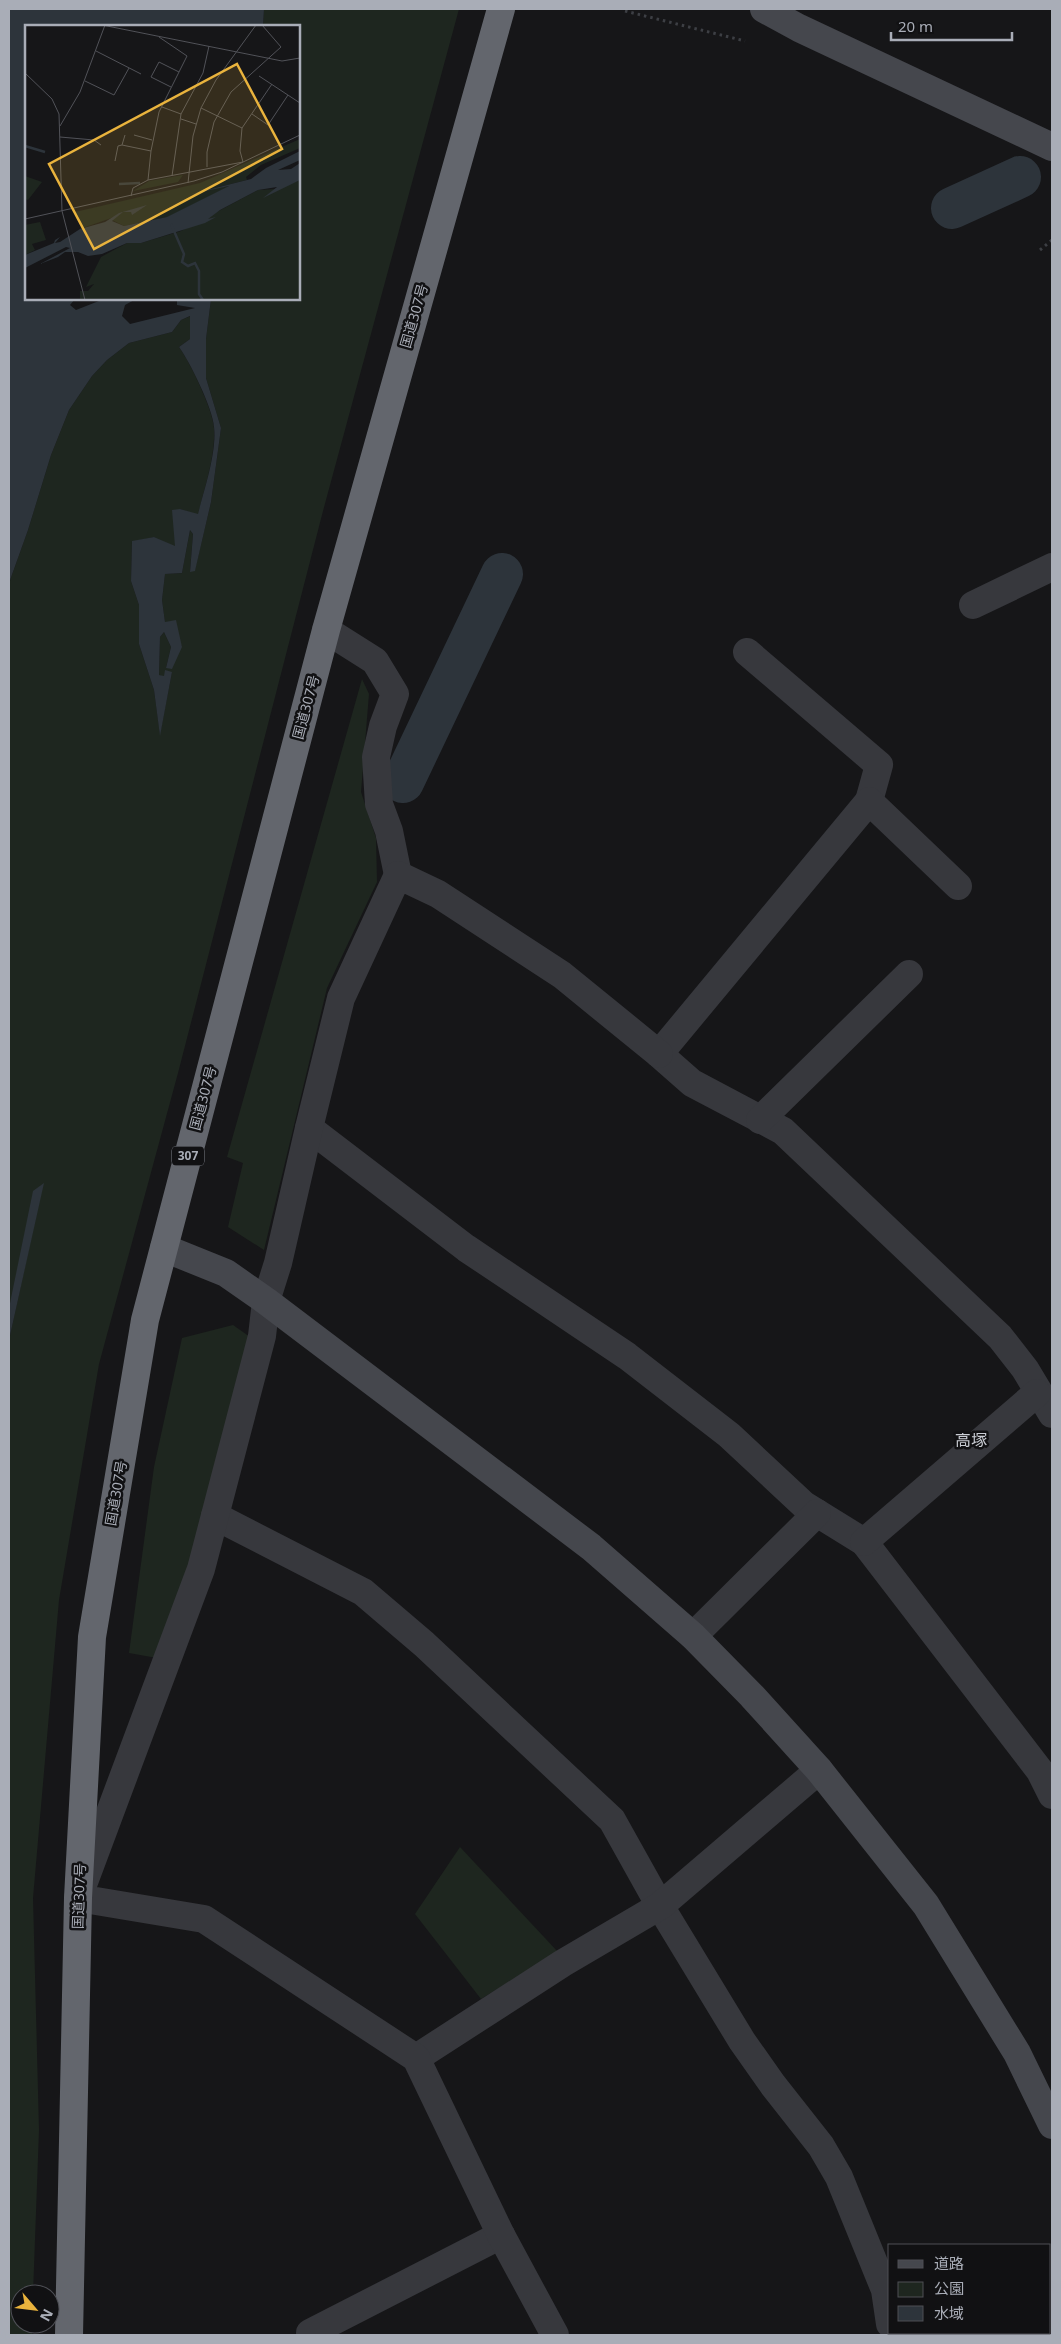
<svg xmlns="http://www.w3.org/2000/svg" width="1061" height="2344" font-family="'Noto Sans','Noto Sans JP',sans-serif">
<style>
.green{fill:#1e261f}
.water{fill:#2d343b}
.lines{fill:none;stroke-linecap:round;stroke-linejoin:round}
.canal{stroke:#2d343b;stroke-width:42}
.path{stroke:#3d3f44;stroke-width:3;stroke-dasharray:2.5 4;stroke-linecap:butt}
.street{stroke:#37383d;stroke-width:28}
.secondary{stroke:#45474d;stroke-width:28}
.highway{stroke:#63666d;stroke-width:28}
.labels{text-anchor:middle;stroke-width:5;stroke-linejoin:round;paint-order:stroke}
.shield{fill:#111113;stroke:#7b7e86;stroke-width:1}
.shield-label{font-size:12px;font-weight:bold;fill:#a9adb7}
.street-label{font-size:14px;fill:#a9adb7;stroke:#111113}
.quarter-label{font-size:16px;fill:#c9ccd3;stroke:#111113}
.inset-river{fill:none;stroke:#2d343b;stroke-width:2.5}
.inset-road{fill:none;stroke:#515258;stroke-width:1}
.view{fill:#e9b33d;fill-opacity:0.15;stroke:#e9b33d;stroke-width:2.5}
.inset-edge{fill:none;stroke:#a9adb7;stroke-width:2.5}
</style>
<rect width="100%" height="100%" fill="#161618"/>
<g class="green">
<path d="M264 9H459L323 511 178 1073 99 1364 59 1600 33 1898 39 2130 33 2294H20V2324H32V2335H9V1340L43 1184 9 1308V583L28 530 51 455 69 410 92 376 107 360 129 343 172 332 181 320 191 316 190 339 179 347C190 362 213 410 214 428 216 455 204 489 198 515L180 509 175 547 154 537 132 542 131 581 139 605V644L154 690 160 734 172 672 164 677 159 675 160 637 164 632 171 647 166 668 182 646 165 622 162 600 165 574 182 573 190 530 193 534 190 571 195 570 211 502 221 428 206 378V339L211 299H299V26H263Z"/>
<path d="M362 679 369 694 361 792 376 838 377 882 327 988 264 1250 228 1227 243 1163 227 1157Z"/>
<path d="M233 1325 250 1337 200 1534 157 1658 129 1653 154 1467 182 1338Z"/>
<path d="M460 1847 558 1952 481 1999 415 1914Z"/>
</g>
<g class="water">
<path d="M9 9H264L263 26H26V299H75L70 305 76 310 104 299H136L125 305 122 316 130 324 195 308 177 305V299H211L206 339V378L221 428 211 502 195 571 190 572 193 534 190 530 182 573 165 574 162 600 165 622 176 620 182 647 172 669 166 668 171 647 164 632 160 637 159 675 164 676 165 670 172 672 160 736 154 690 139 644V605L131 581 132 541 154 537 175 546 172 510 180 509 198 514C204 490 217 452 214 427 213 409 190 362 179 347L190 339V316L181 320 172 332 129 343 107 360 92 376 69 410 51 455 28 530 9 583Z"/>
<path d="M44 1183 9 1340V1308L33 1191Z"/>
</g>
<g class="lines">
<g class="canal">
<path d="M952 208 1020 177"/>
<path d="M403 782 502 574"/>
</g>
<g class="path">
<path d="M625 11 745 41"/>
<path d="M1040 250 1052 240"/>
</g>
<g class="street">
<path d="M973 605 1052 567"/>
<path d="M326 630 375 661 395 694 383 726 376 757 379 804 389 831 398 875"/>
<path d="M747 652 879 765 869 801"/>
<path d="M958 886 869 801 659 1054 692 1083 783 1131 1000 1337 1025 1369 1052 1414"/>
<path d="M760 1120 909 974"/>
<path d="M309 1128 466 1248 627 1356 729 1435 804 1505 864 1542 1040 1771 1052 1795"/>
<path d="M215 1516 363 1592 424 1644 612 1820 660 1906 742 2041 773 2085 821 2146 839 2177 885 2290 890 2324"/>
<path d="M864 1542 1037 1393"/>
<path d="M693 1636 817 1513"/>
<path d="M416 2058 563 1963 660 1906 819 1770"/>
<path d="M312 2335 310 2333 501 2235"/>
<path d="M555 2335 501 2235 416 2058 204 1919 78 1898 201 1569 262 1336 266 1301 278 1263 309 1128 341 998 398 875 438 894 562 975 659 1054"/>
</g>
<g class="secondary">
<path d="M764 9 799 28 1052 147"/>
<path d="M164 1248 226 1273 266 1301 591 1547 693 1636 752 1696 819 1770 926 1905 1017 2053 1052 2125"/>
</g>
<path class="highway" d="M69 2335 78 1898 92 1637 145 1320 326 630 501 9"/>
</g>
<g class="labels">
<rect class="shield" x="172" y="1146.5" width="32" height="19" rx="4"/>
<g class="shield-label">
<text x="188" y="1160">307</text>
</g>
<g class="street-label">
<text transform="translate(414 316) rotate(-74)" y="5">国道307号</text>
<text transform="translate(306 707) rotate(-75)" y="5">国道307号</text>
<text transform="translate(203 1098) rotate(-75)" y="5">国道307号</text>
<text transform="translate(116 1493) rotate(-80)" y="5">国道307号</text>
<text transform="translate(79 1896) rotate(-88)" y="5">国道307号</text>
</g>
<g class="quarter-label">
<text x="971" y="1446">高塚</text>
</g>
</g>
<g transform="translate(25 25)">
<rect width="275" height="275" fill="#161618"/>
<path d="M275 114V123L236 140 221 152 222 155 190 163 205 161 143 192 99 201 87 195 92 191 55 204 57 201 50 187 175 158ZM158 150 153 157 108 166 124 156ZM0 151 17 157 3 175 0 174ZM275 155V275H55V266H63L69 259 61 262 76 232 87 226 102 218H116L156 206 233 165 252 164ZM15 197 21 215 7 219 10 225 0 230V200Z" fill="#1e261f"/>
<path d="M275 126V135L253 145 266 144 275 138V155L238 173 252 162 233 165 195 185 183 194 191 192 180 198 116 218H102L77 229 63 231 53 227H40L33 232 15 239 45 223 41 222 0 243V230L29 218 30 215 35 212 30 218 35 217 55 204 80 197 94 188 122 180 107 190 106 187H98L87 196 99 201 142 192 204 161 162 170 226 154 241 143Z" fill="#2d343b"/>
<path class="inset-river" d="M0 121 20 127M94 159 115 158M146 199 159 229 157 237 163 241 170 238 174 246V269L178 275"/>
<path class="inset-road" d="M77 0 257 36 275 33M71 26 116 49M0 48 27 74 34 89 37 186M234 51 275 78M60 56 89 70 104 43M146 62 126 52 134 37 154 47M137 82 156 89M176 83 217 103M227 89 243 100 263 70M156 94 171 99M35 101 55 67 80 0M100 110 97 120 126 126 134 87 162 31 134 12M109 110 127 115M35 112 69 115 76 120M126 126 123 155 218 137 215 126 217 103 247 59M90 136 93 121 97 120M182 142V127L189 97 206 67 256 22 237 0M147 151 156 89 178 48 184 21M163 158 168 111 176 83 191 55 231 0M106 171 108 163 123 155M37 186 60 275M0 194 169 156 197 147 275 110"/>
<path class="view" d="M212 39 257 124 69 224 24 139Z"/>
<rect width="275" height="275" class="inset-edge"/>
</g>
<rect width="1061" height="2344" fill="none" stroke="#a9adb7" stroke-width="20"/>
<rect x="888" y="2244" width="162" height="90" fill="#111113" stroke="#4e4f55"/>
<rect x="898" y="2260" width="25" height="8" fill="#45474d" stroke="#4e4f55"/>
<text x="934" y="2269" font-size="15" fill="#a9adb7">道路</text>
<rect x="898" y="2282" width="25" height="15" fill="#1e261f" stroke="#4e4f55"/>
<text x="934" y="2294" font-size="15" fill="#a9adb7">公園</text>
<rect x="898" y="2306" width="25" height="15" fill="#2d343b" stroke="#4e4f55"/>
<text x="934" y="2319" font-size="15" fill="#a9adb7">水域</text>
<g transform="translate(35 2309) rotate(118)"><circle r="24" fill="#111113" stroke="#4e4f55"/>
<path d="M0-4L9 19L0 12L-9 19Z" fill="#e9b33d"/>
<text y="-8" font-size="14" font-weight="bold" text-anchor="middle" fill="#a9adb7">N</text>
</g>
<path d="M891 32v8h121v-8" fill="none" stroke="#a9adb7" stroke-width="2.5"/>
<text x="898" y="32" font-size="15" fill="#a9adb7" stroke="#111113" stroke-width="4" paint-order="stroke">20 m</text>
</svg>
